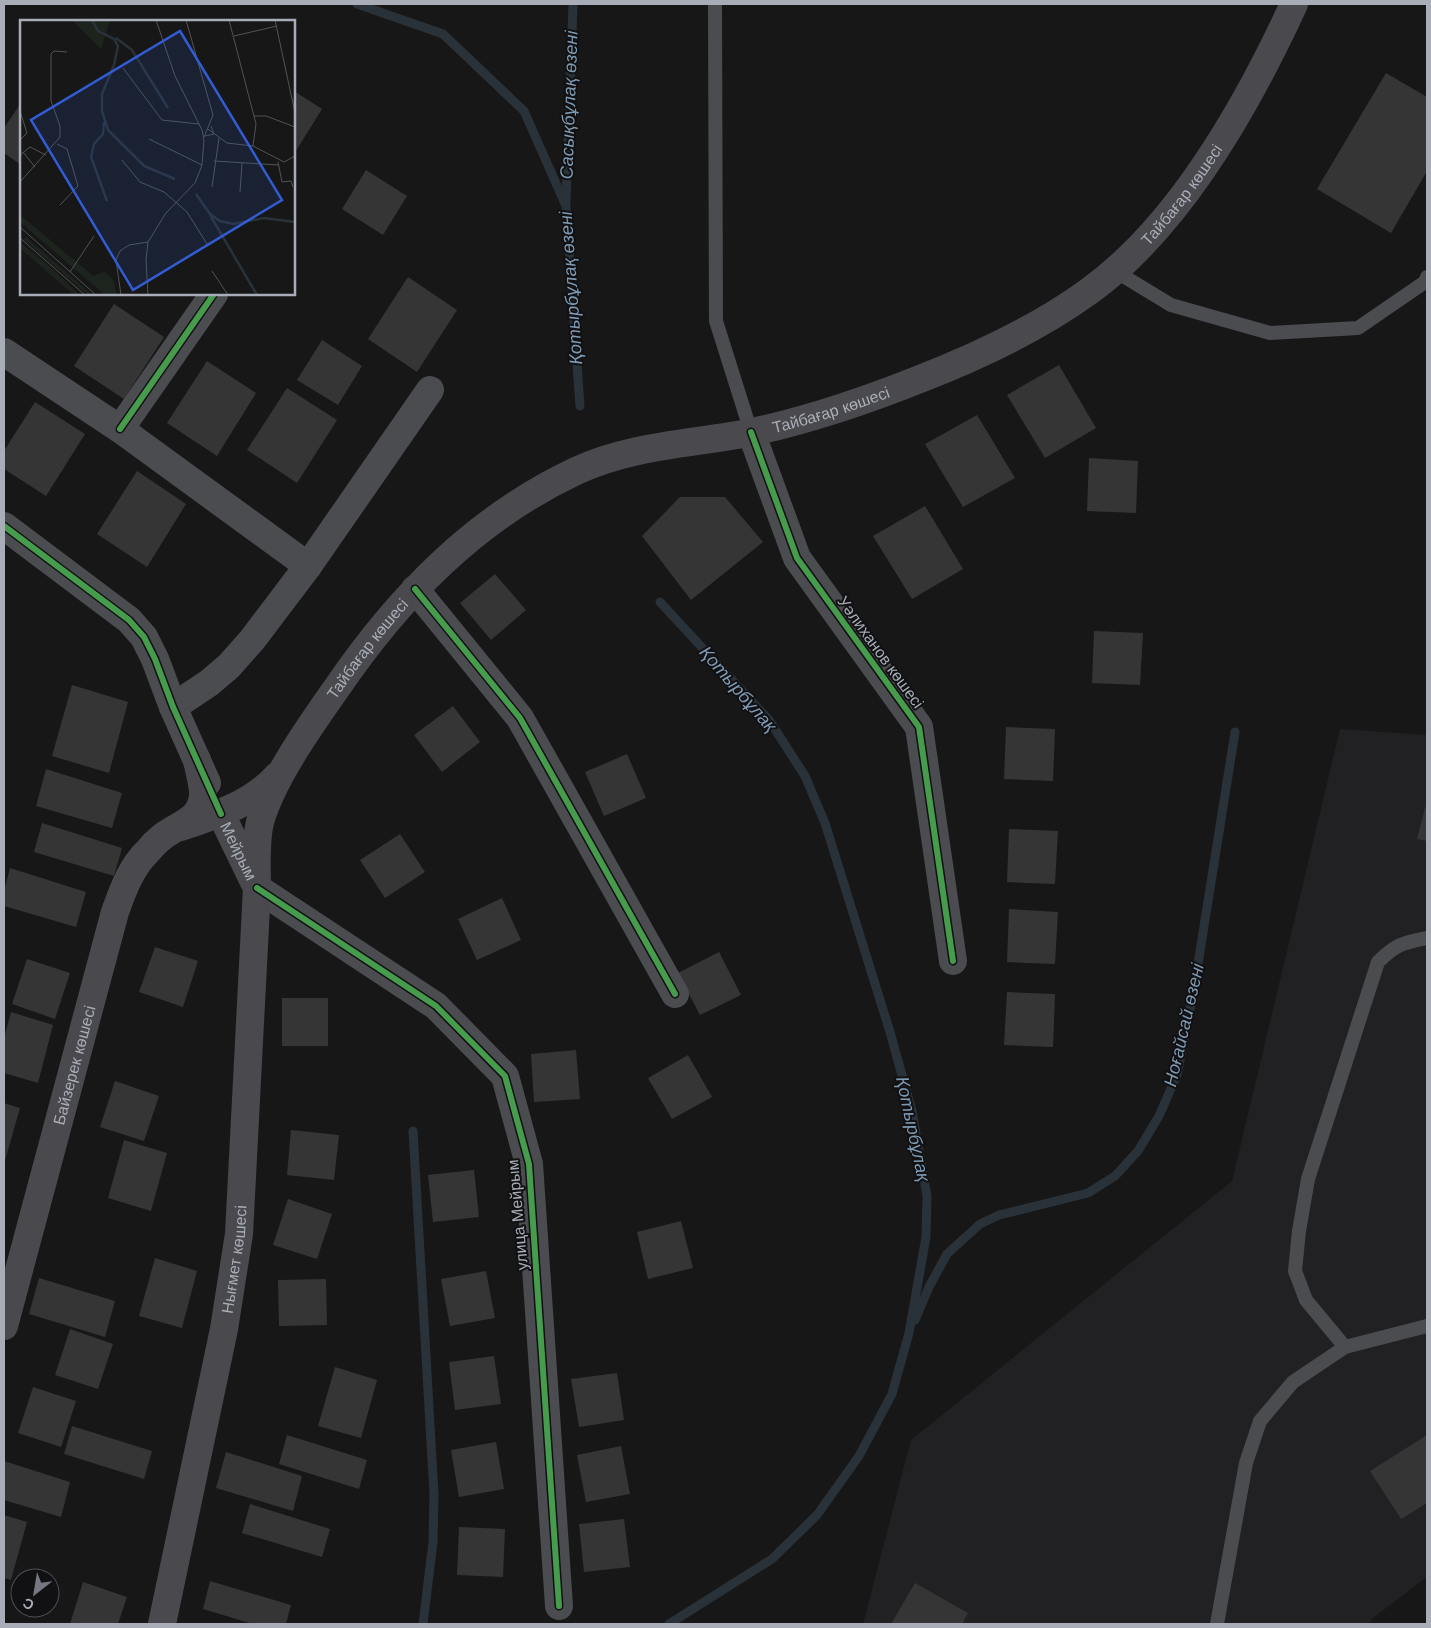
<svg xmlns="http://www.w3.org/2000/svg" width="1431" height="1628" font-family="Helvetica,sans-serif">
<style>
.built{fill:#212123}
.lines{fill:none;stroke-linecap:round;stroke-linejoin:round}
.stream{stroke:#2a3239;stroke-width:9}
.building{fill:#353536}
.service{stroke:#4b4c50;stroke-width:14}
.minor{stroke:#4b4c50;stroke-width:28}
.tertiary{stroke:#4b4c50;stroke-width:28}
.secondary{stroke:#4a4a4e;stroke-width:28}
.cycleway-casing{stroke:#111113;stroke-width:9}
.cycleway{stroke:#469c4c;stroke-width:6}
.labels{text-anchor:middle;stroke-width:4;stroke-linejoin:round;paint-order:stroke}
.street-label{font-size:16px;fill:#a8adb8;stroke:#111113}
.water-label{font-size:18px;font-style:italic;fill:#7f9bb3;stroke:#111113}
.inset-river{fill:none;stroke:#2a3239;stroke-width:2.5}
.inset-road{fill:none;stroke:#515357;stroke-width:1}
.view{fill:#325cd3;fill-opacity:0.15;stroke:#325cd3;stroke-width:2.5}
.inset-edge{fill:none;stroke:#a8adb8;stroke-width:2.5}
</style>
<rect width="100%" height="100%" fill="#171717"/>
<path class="built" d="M1340 729 1427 735V1577L1373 1618 1369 1624H863L911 1440 1232 1181Z"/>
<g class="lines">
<g class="stream">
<path d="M357 4 443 34 524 111 566 206 580 406"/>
<path d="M566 203 573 4"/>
<path d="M660 602 769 720 805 776 825 823 890 1032 912 1111 927 1196 926 1237 909 1333 892 1394 859 1456 817 1515 772 1559 669 1624"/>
<path d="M413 1131 434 1494 433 1542 423 1624"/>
<path d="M915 1320 929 1287 947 1254 980 1224 999 1215 1088 1193 1115 1176 1138 1151 1159 1116 1177 1075 1194 989 1235 732"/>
</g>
</g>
<g class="building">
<path d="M1386 73 1427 97V171L1391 233 1317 189Z"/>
<path d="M294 91 322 109 294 154Z"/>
<path d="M21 103V165L4 153V128Z"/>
<path d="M366 170 407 196 383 235 342 209Z"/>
<path d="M408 277 457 310 417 372 368 339Z"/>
<path d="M114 304 164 337 124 399 74 366Z"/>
<path d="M322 340 362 366 338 405 297 380Z"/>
<path d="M207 361 256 393 217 456 167 423Z"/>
<path d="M1059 365 1096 428 1045 458 1007 395Z"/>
<path d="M287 388 337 420 297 483 247 450Z"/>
<path d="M35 402 85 434 46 496 4 469V451Z"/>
<path d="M977 415 1015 478 963 507 925 444Z"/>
<path d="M1089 458 1138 461 1136 513 1087 511Z"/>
<path d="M137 471 186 504 147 567 97 534Z"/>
<path d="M680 497H725L763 542 691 600 642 536Z"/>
<path d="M925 506 963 569 912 599 873 536Z"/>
<path d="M495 574 526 610 491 640 460 603Z"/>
<path d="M1094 631 1143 633 1140 685 1092 683Z"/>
<path d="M72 685 128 702 109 773 52 756Z"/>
<path d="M453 706 480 742 442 772 414 735Z"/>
<path d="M1006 727 1055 729 1053 781 1004 779Z"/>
<path d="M627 754 646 798 604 816 585 772Z"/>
<path d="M46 769 122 793 112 828 36 806Z"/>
<path d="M1427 800V841L1417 839Z"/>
<path d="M42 823 122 848 114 876 34 852Z"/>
<path d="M1009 829 1058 831 1055 884 1007 882Z"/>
<path d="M400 834 425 872 385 898 360 860Z"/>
<path d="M10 868 86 892 76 927 4 906V891Z"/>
<path d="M502 898 521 940 477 960 458 919Z"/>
<path d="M1009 909 1058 912 1055 964 1007 962Z"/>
<path d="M155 947 198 961 183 1007 139 992Z"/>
<path d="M719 952 741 995 700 1015 678 973Z"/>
<path d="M27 959 70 973 55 1019 12 1004Z"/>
<path d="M1007 992 1055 994 1053 1047 1004 1045Z"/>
<rect x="282" y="998" width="46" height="48"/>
<path d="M11 1012 53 1025 38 1083 4 1073V1038Z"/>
<path d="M576 1050 580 1099 534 1102 531 1054Z"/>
<path d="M688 1055 712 1097 672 1119 648 1078Z"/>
<path d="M115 1081 159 1096 144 1141 100 1127Z"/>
<path d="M4 1103 20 1108 4 1164Z"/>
<path d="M291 1130 339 1135 334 1180 287 1175Z"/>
<path d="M124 1140 167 1153 151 1211 108 1198Z"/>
<path d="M474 1170 479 1217 433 1222 428 1175Z"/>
<path d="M288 1199 332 1214 317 1259 273 1245Z"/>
<path d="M681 1221 693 1268 648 1279 637 1232Z"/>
<path d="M155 1258 197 1271 182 1328 139 1316Z"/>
<path d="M486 1271 495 1318 450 1326 441 1279Z"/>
<path d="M39 1278 115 1301 105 1337 29 1314Z"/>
<path d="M326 1279 327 1325 279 1326 278 1280Z"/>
<path d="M70 1329 113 1344 98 1389 55 1375Z"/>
<path d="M494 1356 501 1404 455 1410 449 1362Z"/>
<path d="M335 1367 377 1380 361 1438 318 1426Z"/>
<path d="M617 1373 624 1420 579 1427 571 1379Z"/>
<path d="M33 1387 76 1401 61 1447 18 1433Z"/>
<path d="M72 1426 152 1451 144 1479 64 1454Z"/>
<path d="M287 1435 367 1460 359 1489 279 1464Z"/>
<path d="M1427 1435V1503L1401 1519 1370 1471Z"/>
<path d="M496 1442 504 1489 459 1497 451 1450Z"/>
<path d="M621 1446 630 1494 586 1502 577 1455Z"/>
<path d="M226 1452 302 1476 293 1511 216 1488Z"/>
<path d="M4 1461 70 1482 61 1517 4 1500Z"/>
<path d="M250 1504 330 1529 322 1557 242 1533Z"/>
<path d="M4 1515 27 1522 11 1580 4 1578Z"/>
<path d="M624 1519 630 1567 584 1572 579 1524Z"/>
<path d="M459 1527 505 1529 503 1577 457 1575Z"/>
<path d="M210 1581 291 1605 286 1624H253L203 1609Z"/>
<path d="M83 1582 127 1597 118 1624H70Z"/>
<path d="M915 1583 968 1613 962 1624H891Z"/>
</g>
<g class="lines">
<g class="service">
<path d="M715 6 716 321 751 432"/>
<path d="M1115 271 1171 305 1270 333 1358 328 1425 282 1427 277"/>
<path d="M1345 1347 1306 1300 1295 1271 1299 1231 1308 1179 1378 962C1396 944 1403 943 1427 938"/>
<path d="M1217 1624 1246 1463 1260 1421 1293 1382 1345 1347 1427 1326"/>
</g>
<g class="minor">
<path d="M4 352 120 429 308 566"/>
<path d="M120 429 214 294"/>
<path d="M751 432 797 558 919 727 953 961"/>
<path d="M415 589 520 718 675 994"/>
<path d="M173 707 209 683 229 666 252 640 308 566 430 390"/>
<path d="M257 888 436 1006 505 1076 529 1164 559 1606"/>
</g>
<path class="tertiary" d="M4 526 129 620 144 637 155 659 173 707 207 783"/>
<g class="secondary">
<path id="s1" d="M221 814 254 882"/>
<path d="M181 827C216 815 252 804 277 776"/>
<path id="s2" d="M4 1326 115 912C123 890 131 867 148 851 152 846 157 841 162 837 180 823 204 820 203 791 202 781 199 770 197 760"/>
<path id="s3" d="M162 1624 224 1329 239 1234 257 888C257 866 255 843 260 822 272 779 310 726 336 689 398 598 474 519 576 471 631 445 694 444 753 432 812 419 865 401 920 379 979 356 1037 329 1088 292 1179 227 1248 104 1294 4"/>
</g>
<defs>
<g id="cycleway">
<path d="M120 429 214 294"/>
<path d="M751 432 797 558 919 727 953 961"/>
<path d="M4 526 129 620 144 637 155 659 173 707 221 814"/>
<path d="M415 589 520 718 675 994"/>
<path d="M257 888 436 1006 505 1076 529 1164 559 1606"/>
</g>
</defs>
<use href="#cycleway" class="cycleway-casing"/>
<use href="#cycleway" class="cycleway"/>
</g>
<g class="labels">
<g class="street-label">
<text dy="6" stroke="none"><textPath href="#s3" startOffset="1975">Тайбағар көшесі</textPath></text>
<text dy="6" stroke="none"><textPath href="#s3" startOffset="1555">Тайбағар көшесі</textPath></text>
<text dy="6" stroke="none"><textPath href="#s3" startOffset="1015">Тайбағар көшесі</textPath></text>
<text transform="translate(881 652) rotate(54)" y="6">Уәлиханов көшесі</text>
<text dy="6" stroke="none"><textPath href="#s1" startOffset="41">Мейрым</textPath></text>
<text dy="6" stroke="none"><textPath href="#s2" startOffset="270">Байзерек көшесі</textPath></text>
<text transform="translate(517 1215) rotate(-95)" y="6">улица Мейрым</text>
<text dy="6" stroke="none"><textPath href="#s3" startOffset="372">Нығмет көшесі</textPath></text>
</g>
<g class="water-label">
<text transform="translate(569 105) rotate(-88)" y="6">Сасықбұлақ өзені</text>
<text transform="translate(571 288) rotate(-94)" y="6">Қотырбұлақ өзені</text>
<text transform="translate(738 689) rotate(49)" y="6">Қотырбұлақ</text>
<text transform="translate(1184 1025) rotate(-77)" y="6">Ноғайсай өзені</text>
<text transform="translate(913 1129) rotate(78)" y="6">Қотырбұлақ</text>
</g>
</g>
<g transform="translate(20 20)">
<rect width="275" height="275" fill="#171717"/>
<path d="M52 0H90L81 29ZM0 195 73 256 84 252 93 259 97 275H85L0 202ZM6 217 72 275H68L3 219ZM0 222 37 253 59 275H54L0 228Z" fill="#1d241e"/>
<path class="inset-river" d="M72 0 78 11 94 19 98 26 94 45 82 74V91L88 110 124 146 155 159M96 18 112 30 148 88M84 102 83 114 74 124 71 137 87 181M176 174 190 194 200 201 213 204 244 198 275 202M190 195 237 275"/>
<path class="inset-road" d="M166 0 193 95 184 117M209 0 236 104 233 126M255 0 275 93M214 16 257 6M103 48 142 100 179 104M0 91 7 113 0 120M234 96H246L275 107M188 109 207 123 233 126 264 142 275 136M185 116 194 114 191 106M129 119 182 145M37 124 47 129 58 166 40 185M3 132 15 147M0 135 10 127 26 135M102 140 120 162 144 172 167 192 187 224M194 141 259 145M258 142 262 162 271 161 273 167M0 162 40 117V106L31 81V34L34 31 47 32M192 167 199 118M220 172 222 143M0 207 76 275M0 218 65 275M192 251 208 275M50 252 74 216M101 275 96 240 100 231 109 225 128 222M128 275 126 240 128 222 146 193 175 163 182 145 184 120 182 110 155 56 136 0"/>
<path class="view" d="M160 11 262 180 113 270 11 100Z"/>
<rect width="275" height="275" class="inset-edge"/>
</g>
<rect width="1431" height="1628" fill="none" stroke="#a8adb8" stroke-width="10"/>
<g transform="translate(35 1593) rotate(211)"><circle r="24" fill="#111113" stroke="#4d4f55"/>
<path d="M0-4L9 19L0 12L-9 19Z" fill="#757880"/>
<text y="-8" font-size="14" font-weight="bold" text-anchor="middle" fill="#a8adb8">С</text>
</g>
</svg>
